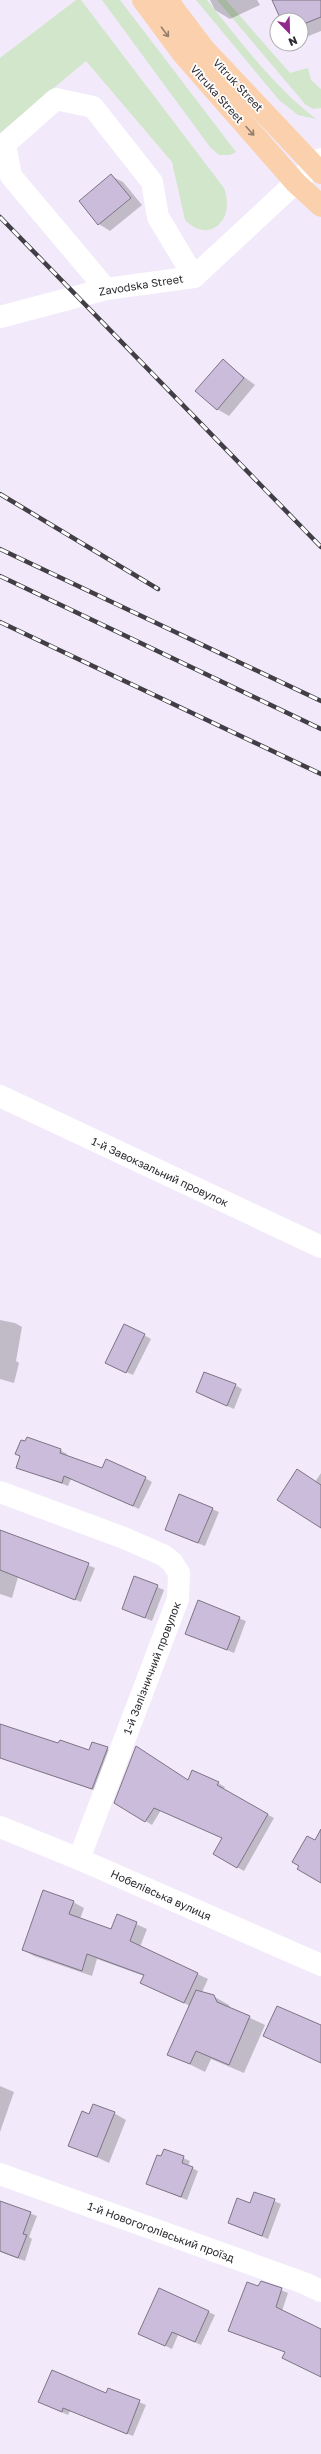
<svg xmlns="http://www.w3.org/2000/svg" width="321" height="2454" font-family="'Golos Text',sans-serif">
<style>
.grass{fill:#d1e6ca}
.shadow{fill:#0003}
.building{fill:#ccbcdb;stroke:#7c7584}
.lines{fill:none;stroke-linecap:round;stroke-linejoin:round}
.minor{stroke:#fff;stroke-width:22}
.major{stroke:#fad1ac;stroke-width:22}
.rail-casing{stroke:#423e45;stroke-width:4.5}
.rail{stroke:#fff;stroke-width:3;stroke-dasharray:9;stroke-linecap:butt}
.oneway{stroke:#947e6e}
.labels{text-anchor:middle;stroke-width:3.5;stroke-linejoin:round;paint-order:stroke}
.street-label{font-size:11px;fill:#2d2a30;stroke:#fff}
</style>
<rect width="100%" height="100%" fill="#f2eafb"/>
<g class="grass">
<path d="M76 0H81L224 188C236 220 209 245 185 220L172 162 86 61 0 133V58Z"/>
<path d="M102 0H120L236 152 230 155H219L210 147Z"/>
<path d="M196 0H207C241 42 273 86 316 119L298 115 279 100Z"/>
<path d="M217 0H226L290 73 308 68 311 80 321 89V108L313 109 305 104Z"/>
</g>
<g class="shadow">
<path d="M210 0H257L260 5 230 19 215 10Z"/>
<path d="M275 0H321V31L301 39V20H282Z"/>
<path d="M111 176 123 182 142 205 110 231 99 224Z"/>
<path d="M223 361 255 385 229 416 217 409Z"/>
<path d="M0 1320 15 1323 22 1327 16 1361 19 1363 14 1383 0 1379Z"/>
<path d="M144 1335 151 1339 133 1375 113 1366Z"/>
<path d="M235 1385 242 1389 234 1409 204 1396Z"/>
<path d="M60 1450 67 1454 66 1457 102 1469 145 1478 152 1482 139 1509 71 1479 68 1486 17 1467 21 1456Z"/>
<path d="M321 1473V1527L315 1482Z"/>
<path d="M212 1509 219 1512 205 1546 172 1533Z"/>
<path d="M0 1531 95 1568 81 1602 18 1577 12 1598 0 1594Z"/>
<path d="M135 1577 164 1590 152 1621 123 1609Z"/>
<path d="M198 1602 246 1621 234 1653 186 1633Z"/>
<path d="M0 1735 90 1751 93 1743 114 1752 99 1792 0 1758Z"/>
<path d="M189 1781 218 1783 225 1787 223 1790 274 1818 244 1871 214 1854 223 1838 161 1810 152 1825 115 1802Z"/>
<path d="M73 1902 84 1908 80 1919 112 1930 118 1916 147 1929 140 1947 208 1979 202 1992 213 1996 229 2005 230 2008 265 2025 244 2073 211 2059 205 2072 169 2054 190 2006 141 1983 144 1976 97 1959 92 1976 34 1956 23 1950Z"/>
<path d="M0 2086 14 2092 0 2132Z"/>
<path d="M114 2113 126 2120 109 2163 70 2145 90 2116Z"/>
<path d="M165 2150 190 2161 188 2166 198 2171 187 2200 147 2184Z"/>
<path d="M255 2193 281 2204 268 2239 229 2223 251 2204Z"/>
<path d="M0 2202 37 2216 29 2237 32 2239 25 2261 0 2252Z"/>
<path d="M261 2282 288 2293 282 2311 321 2330V2377L285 2352 229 2331Z"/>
<path d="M160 2289 215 2315 201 2345 178 2335 172 2349 146 2337Z"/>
<path d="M109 2389 146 2405 133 2436 70 2411 68 2415 39 2402 107 2394Z"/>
</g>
<g class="building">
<path d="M272 0H321V17L301 25V20H281Z"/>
<path d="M111 174 131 198 98 225 79 201Z"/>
<path d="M223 359 244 378 217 410 195 391Z"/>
<path d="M124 1324 145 1334 126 1373 105 1363Z"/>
<path d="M204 1372 236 1384 227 1406 196 1392Z"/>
<path d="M27 1437 61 1449 60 1453 102 1468 106 1459 146 1477 133 1506 64 1476 62 1483 16 1468 20 1456 15 1454 21 1440 25 1441Z"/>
<path d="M297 1469 321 1485V1528L277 1500Z"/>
<path d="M179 1494 213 1508 198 1543 165 1530Z"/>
<path d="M0 1530 89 1563 75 1600 0 1570Z"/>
<path d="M134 1576 158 1585 145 1618 122 1609Z"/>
<path d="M198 1600 240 1617 227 1650 185 1634Z"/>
<path d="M0 1724 58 1743 60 1740 89 1750 92 1742 108 1747 92 1789 0 1758Z"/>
<path d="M136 1746 188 1780 192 1770 219 1782 217 1785 268 1814 237 1868 213 1854 222 1838 154 1808 145 1822 114 1803Z"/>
<path d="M321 1829V1883L297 1869 299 1866 292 1862 307 1836 315 1840Z"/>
<path d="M43 1890 74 1901 69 1914 111 1929 117 1914 137 1922 130 1941 198 1973 184 2003 140 1983 144 1975 87 1954 82 1971 22 1950Z"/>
<path d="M196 1990 214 1995 217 2002 250 2016 229 2065 196 2051 190 2064 167 2055Z"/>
<path d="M277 2006 321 2025V2063L263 2036Z"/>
<path d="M93 2104 115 2112 97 2157 68 2146 82 2111 89 2114Z"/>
<path d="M164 2149 184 2156 182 2163 193 2167 181 2197 146 2184 157 2155 161 2156Z"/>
<path d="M254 2192 275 2199 262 2236 228 2223 237 2198 250 2203Z"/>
<path d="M0 2201 31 2212 23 2234 27 2235 18 2258 0 2251Z"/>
<path d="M261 2281 282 2288 276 2307 321 2329V2377L282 2358 285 2352 228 2331 247 2282 258 2286Z"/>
<path d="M159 2288 209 2311 195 2342 172 2332 165 2346 138 2334Z"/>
<path d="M52 2370 106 2393 108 2388 140 2400 127 2434 63 2408 62 2412 38 2402Z"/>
</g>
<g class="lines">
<g class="minor">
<path d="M106 289 11 176 5 144 56 99 93 107 152 182 158 217 194 277"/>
<path d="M0 317 106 289 194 277 321 159"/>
<path d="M0 1096 321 1247"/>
<path d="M0 1492 124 1538 163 1555 172 1562 179 1573 178 1599 79 1859"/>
<path d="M0 1827 79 1859 321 1965"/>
<path d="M0 2174 304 2283 321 2291"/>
</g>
<g class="major">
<path d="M143 0 183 54 296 183 321 206"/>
<path d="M167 0 204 49 321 173"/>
</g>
<defs>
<g id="rail">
<path d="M0 217 321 547"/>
<path d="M0 494 158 589"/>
<path d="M0 549 321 701"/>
<path d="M0 576 321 729"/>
<path d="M0 622 321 774"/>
</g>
</defs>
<use href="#rail" class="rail-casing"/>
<use href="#rail" class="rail"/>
</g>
<defs><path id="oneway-shaft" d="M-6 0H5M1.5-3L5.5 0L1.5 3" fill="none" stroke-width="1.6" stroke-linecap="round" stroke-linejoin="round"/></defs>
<g class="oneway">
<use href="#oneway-shaft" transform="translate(165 32) rotate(53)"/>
<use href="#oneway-shaft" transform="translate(250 131) rotate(48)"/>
</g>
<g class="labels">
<g class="street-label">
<text transform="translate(238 85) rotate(47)" y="4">Vitruk Street</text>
<text transform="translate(217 94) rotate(48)" y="4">Vitruka Street</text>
<text transform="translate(141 285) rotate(-9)" y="4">Zavodska Street</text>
<text transform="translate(160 1172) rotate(25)" y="4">1-й Завокзальний провулок</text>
<text transform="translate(152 1668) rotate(-69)" y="4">1-й Залізничний провулок</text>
<text transform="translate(161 1895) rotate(24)" y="4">Нобелівська вулиця</text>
<text transform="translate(161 2232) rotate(20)" y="4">1-й Новогоголівський проїзд</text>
</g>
</g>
<g transform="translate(289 32) rotate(157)"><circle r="19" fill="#ffffff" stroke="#abaaac"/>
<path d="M0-3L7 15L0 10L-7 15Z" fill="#902a8f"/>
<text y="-6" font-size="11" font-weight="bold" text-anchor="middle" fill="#2d2a30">N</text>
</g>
</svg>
